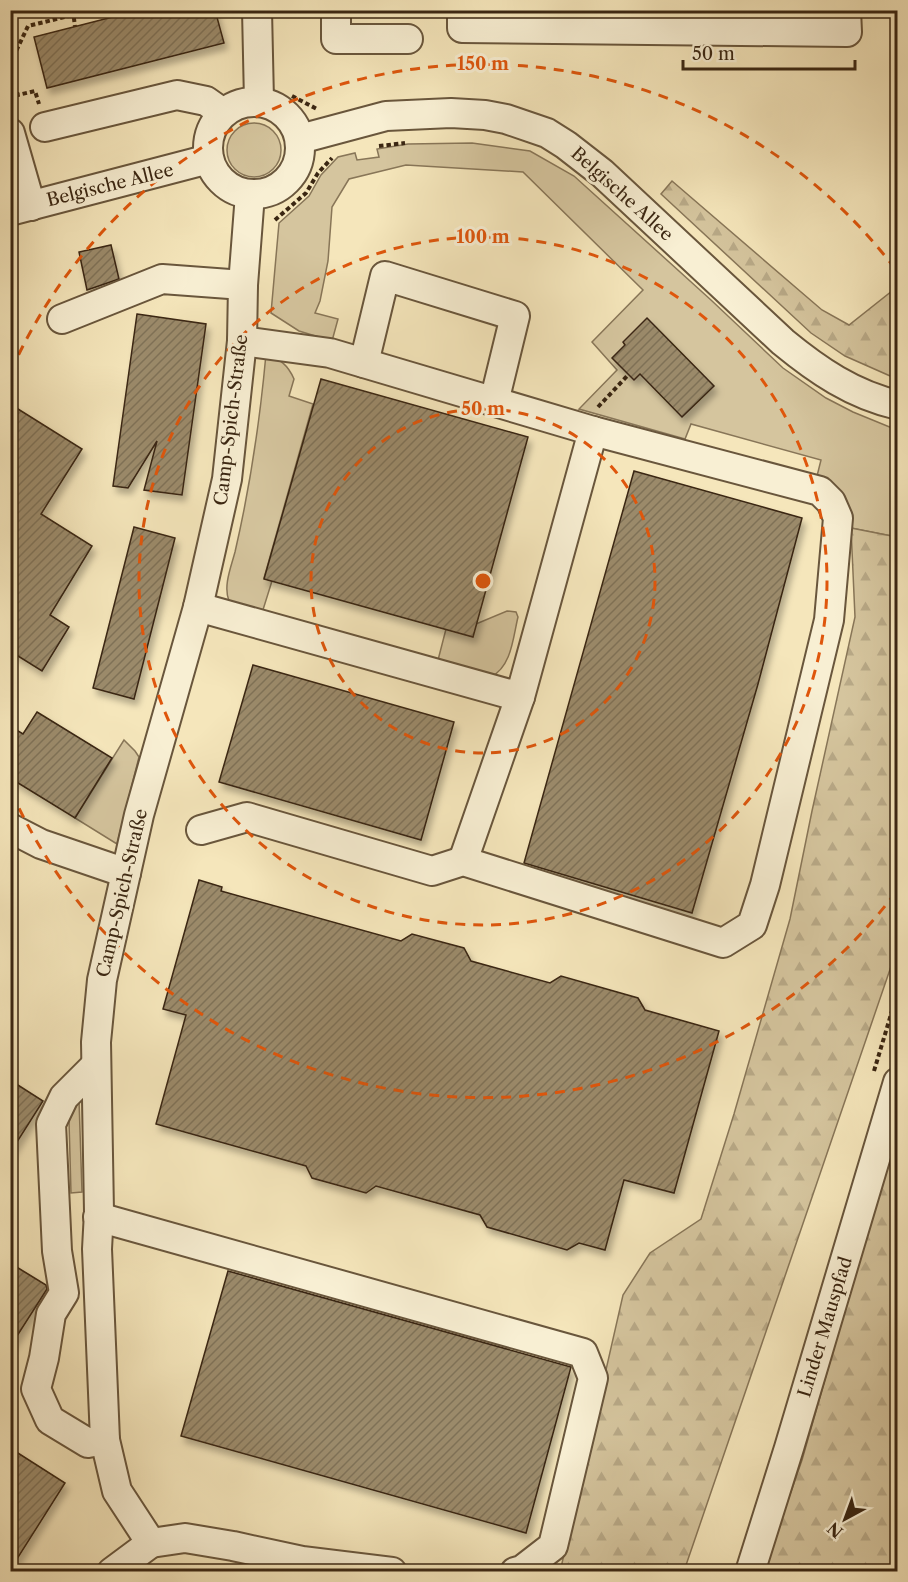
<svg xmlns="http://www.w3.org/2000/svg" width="908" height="1582" font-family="'Libre Caslon Text',serif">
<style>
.grass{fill:#d5c59e;stroke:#887658;stroke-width:1.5}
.forest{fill:url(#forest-firs);stroke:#887658;stroke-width:1.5}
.building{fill:url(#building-hatch);stroke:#3a2612;stroke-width:1.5;filter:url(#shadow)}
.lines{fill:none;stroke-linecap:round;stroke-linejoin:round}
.minor-casing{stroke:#69563c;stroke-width:32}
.path{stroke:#3a2612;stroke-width:4;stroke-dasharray:4.5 3;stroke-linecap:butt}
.minor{stroke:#f8efd3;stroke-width:28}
.ring{fill:none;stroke:#df560c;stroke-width:3;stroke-dasharray:10 8}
.labels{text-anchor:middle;stroke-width:6;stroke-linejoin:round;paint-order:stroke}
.street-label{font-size:18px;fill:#3a2612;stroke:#f8efd3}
.centre{fill:#df560c;stroke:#f8efd3;stroke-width:3}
.ring-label{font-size:18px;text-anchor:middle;font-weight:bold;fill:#df560c;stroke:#f8efd3;stroke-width:6;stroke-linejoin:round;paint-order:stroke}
</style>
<defs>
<pattern id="forest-firs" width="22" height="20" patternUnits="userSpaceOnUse" patternTransform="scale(1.5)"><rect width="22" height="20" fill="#d5c59e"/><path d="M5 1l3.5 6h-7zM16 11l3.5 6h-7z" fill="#b8a987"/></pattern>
<pattern id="building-hatch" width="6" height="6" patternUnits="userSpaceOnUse" patternTransform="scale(1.5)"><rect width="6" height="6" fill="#9b8a6a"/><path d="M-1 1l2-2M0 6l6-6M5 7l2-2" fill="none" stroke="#7f7156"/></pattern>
<filter id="shadow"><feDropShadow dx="3.5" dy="6" stdDeviation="3" flood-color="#0004"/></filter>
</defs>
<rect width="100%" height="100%" fill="#f5e6bb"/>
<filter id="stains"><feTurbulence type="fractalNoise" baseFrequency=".00333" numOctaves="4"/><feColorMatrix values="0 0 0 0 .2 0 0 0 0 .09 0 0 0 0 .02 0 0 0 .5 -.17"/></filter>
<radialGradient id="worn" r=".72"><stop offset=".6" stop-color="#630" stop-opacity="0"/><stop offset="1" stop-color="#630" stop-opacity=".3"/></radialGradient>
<g class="grass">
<circle cx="254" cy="150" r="27"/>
<path d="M472 143 530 151 574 176 711 300 783 368 826 398 853 412 897 430V537L851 528C849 502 841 487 817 476L821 460 691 424 685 439 579 409 617 370 592 342 643 290 523 172 406 165 349 179 332 207 328 261 320 301 315 313 338 319 332 341 299 331 271 313 279 223 309 196 321 175 338 157 355 153 357 160 379 157 377 149 408 144Z"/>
<path d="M266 354C280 359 288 365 294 379L289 396 313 404 264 578 272 581 262 613 229 601C223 586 231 567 235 552 250 487 260 420 266 354Z"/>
<path d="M507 611 516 612 518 617C513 637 512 666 491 677L437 664 446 629 476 624Z"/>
<path d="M124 740 135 751 139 757 117 844 75 818Z"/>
<path d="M79 1100 82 1192 71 1193 69 1121Z"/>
</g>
<g class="forest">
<path d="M672 181 822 310 849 325 897 287V379L845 356 811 333 661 194Z"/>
<path d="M851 528 897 537V949L684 1571 560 1572 623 1295 650 1253 701 1219 734 1114 790 919 812 811 855 617Z"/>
<path d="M897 1127V1571L763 1572 802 1460Z"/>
</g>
<g class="building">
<path d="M140 10H215L224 43 47 88 34 37Z"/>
<path d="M111 245 119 279 87 290 79 252Z"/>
<path d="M137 314 206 324 182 495 144 490 157 441 128 488 113 486Z"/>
<path d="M647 318 714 386 682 417 640 374 634 380 612 358 625 345 623 342Z"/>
<path d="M321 379 528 437 473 637 264 579Z"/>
<path d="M10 404 82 449 41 514 92 546 50 615 69 627 42 671 10 651Z"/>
<path d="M634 471 802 518 758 684 692 913 524 863Z"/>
<path d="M134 527 175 538 134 699 93 688Z"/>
<path d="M253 665 454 722 421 840 219 782Z"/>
<path d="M37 712 112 758 75 818 10 778V726L23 734Z"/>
<path d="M199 880 222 887 221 891 401 941 412 934 464 948 471 961 550 983 561 976 638 998 645 1010 719 1031 674 1193 624 1180 605 1250 579 1243 567 1250 487 1227 480 1215 376 1186 366 1193 312 1178 306 1166 156 1124 186 1015 163 1009Z"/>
<path d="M10 1080 43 1101 10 1153Z"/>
<path d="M10 1263 46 1285 47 1289 10 1347Z"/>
<path d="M228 1271 571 1367 526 1533 181 1436Z"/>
<path d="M10 1448 65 1483 10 1570Z"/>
</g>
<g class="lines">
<defs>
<g id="minor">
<path d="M257 10 259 101"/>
<path d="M336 10V39H408"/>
<path d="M462 10V28L847 32 846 10"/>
<circle cx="254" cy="148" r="46"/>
<path d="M45 127 177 95 206 101 223 113"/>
<path d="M10 133 31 206"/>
<path d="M300 139 386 116 451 113 485 115 506 119 547 133 566 145 602 173 783 342C817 370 853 395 898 405"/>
<path d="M10 211 209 159"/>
<path d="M62 319 162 279 243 285"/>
<path d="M242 341 330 353 593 431 520 697 463 861"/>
<path d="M364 363 385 276 515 316 494 402"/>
<path d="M198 607 520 697"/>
<path d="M10 828 41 844 126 873"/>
<path d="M201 830 247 817 432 871 463 861 723 943 752 925 765 885 829 620 838 518 831 502 820 491 593 431"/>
<path d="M95 1066 64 1097 51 1124 57 1251 64 1293 51 1314 44 1358 36 1389 50 1420 88 1443 105 1440"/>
<path d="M98 1217 583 1353 593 1378 553 1546 522 1570 515 1572"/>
<path d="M151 1543 185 1538 233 1546 302 1561 392 1572"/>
<path d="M112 1572 151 1543 117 1491 105 1440 97 1249 99 1212 96 1042 102 980 139 815 198 607 227 479 242 341 243 285 250 194"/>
<path d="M750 1572 789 1448 898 1082"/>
</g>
</defs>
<use href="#minor" class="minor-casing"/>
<g class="path">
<path d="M73 10 75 27"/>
<path d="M10 64 28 26 73 15"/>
<path d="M10 71 18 95 35 91 39 104"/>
<path d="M292 96 317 109"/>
<path d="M379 146 405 143"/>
<path d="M275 220 306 193 318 173 332 158"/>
<path d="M598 407 628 375"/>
<path d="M874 1071 898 991"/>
</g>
<use href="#minor" class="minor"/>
</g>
<g class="ring">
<circle cx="483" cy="581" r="172"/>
<circle cx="483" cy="581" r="344"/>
<path d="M896 892A517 517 0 0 1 11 791M11 371A517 517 0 0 1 896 270"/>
</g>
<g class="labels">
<g class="street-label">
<text transform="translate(110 185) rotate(-14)" y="6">Belgische Allee</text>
<text transform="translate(622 194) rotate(42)" y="6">Belgische Allee</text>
<text transform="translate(231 420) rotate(-83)" y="6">Camp-Spich-Straße</text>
<text transform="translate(122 893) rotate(-77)" y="6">Camp-Spich-Straße</text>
<text transform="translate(825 1327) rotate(-73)" y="6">Linder Mauspfad</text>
</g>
</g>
<circle cx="483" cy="581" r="9" class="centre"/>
<g class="ring-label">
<text x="483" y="70">150 m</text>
<text x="483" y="243">100 m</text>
<text x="483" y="415">50 m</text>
</g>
<rect width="908" height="1582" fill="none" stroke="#f5e6bb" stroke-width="36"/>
<rect x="12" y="12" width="884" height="1558" fill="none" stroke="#3a2612" stroke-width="3"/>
<rect x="18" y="18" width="872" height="1546" fill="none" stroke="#3a2612" stroke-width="1.5"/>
<g transform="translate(845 1519) rotate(221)" stroke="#f8efd3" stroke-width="4.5" paint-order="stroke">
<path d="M0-4.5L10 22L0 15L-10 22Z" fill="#3a2612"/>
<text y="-9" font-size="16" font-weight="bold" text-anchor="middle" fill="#3a2612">N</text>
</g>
<path d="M683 60v9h172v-9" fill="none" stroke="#3a2612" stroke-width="3"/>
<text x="692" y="60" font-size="18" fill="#3a2612" stroke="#f8efd3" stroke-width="4.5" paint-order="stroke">50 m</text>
<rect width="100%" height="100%" filter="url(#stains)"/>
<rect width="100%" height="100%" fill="url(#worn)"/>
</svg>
